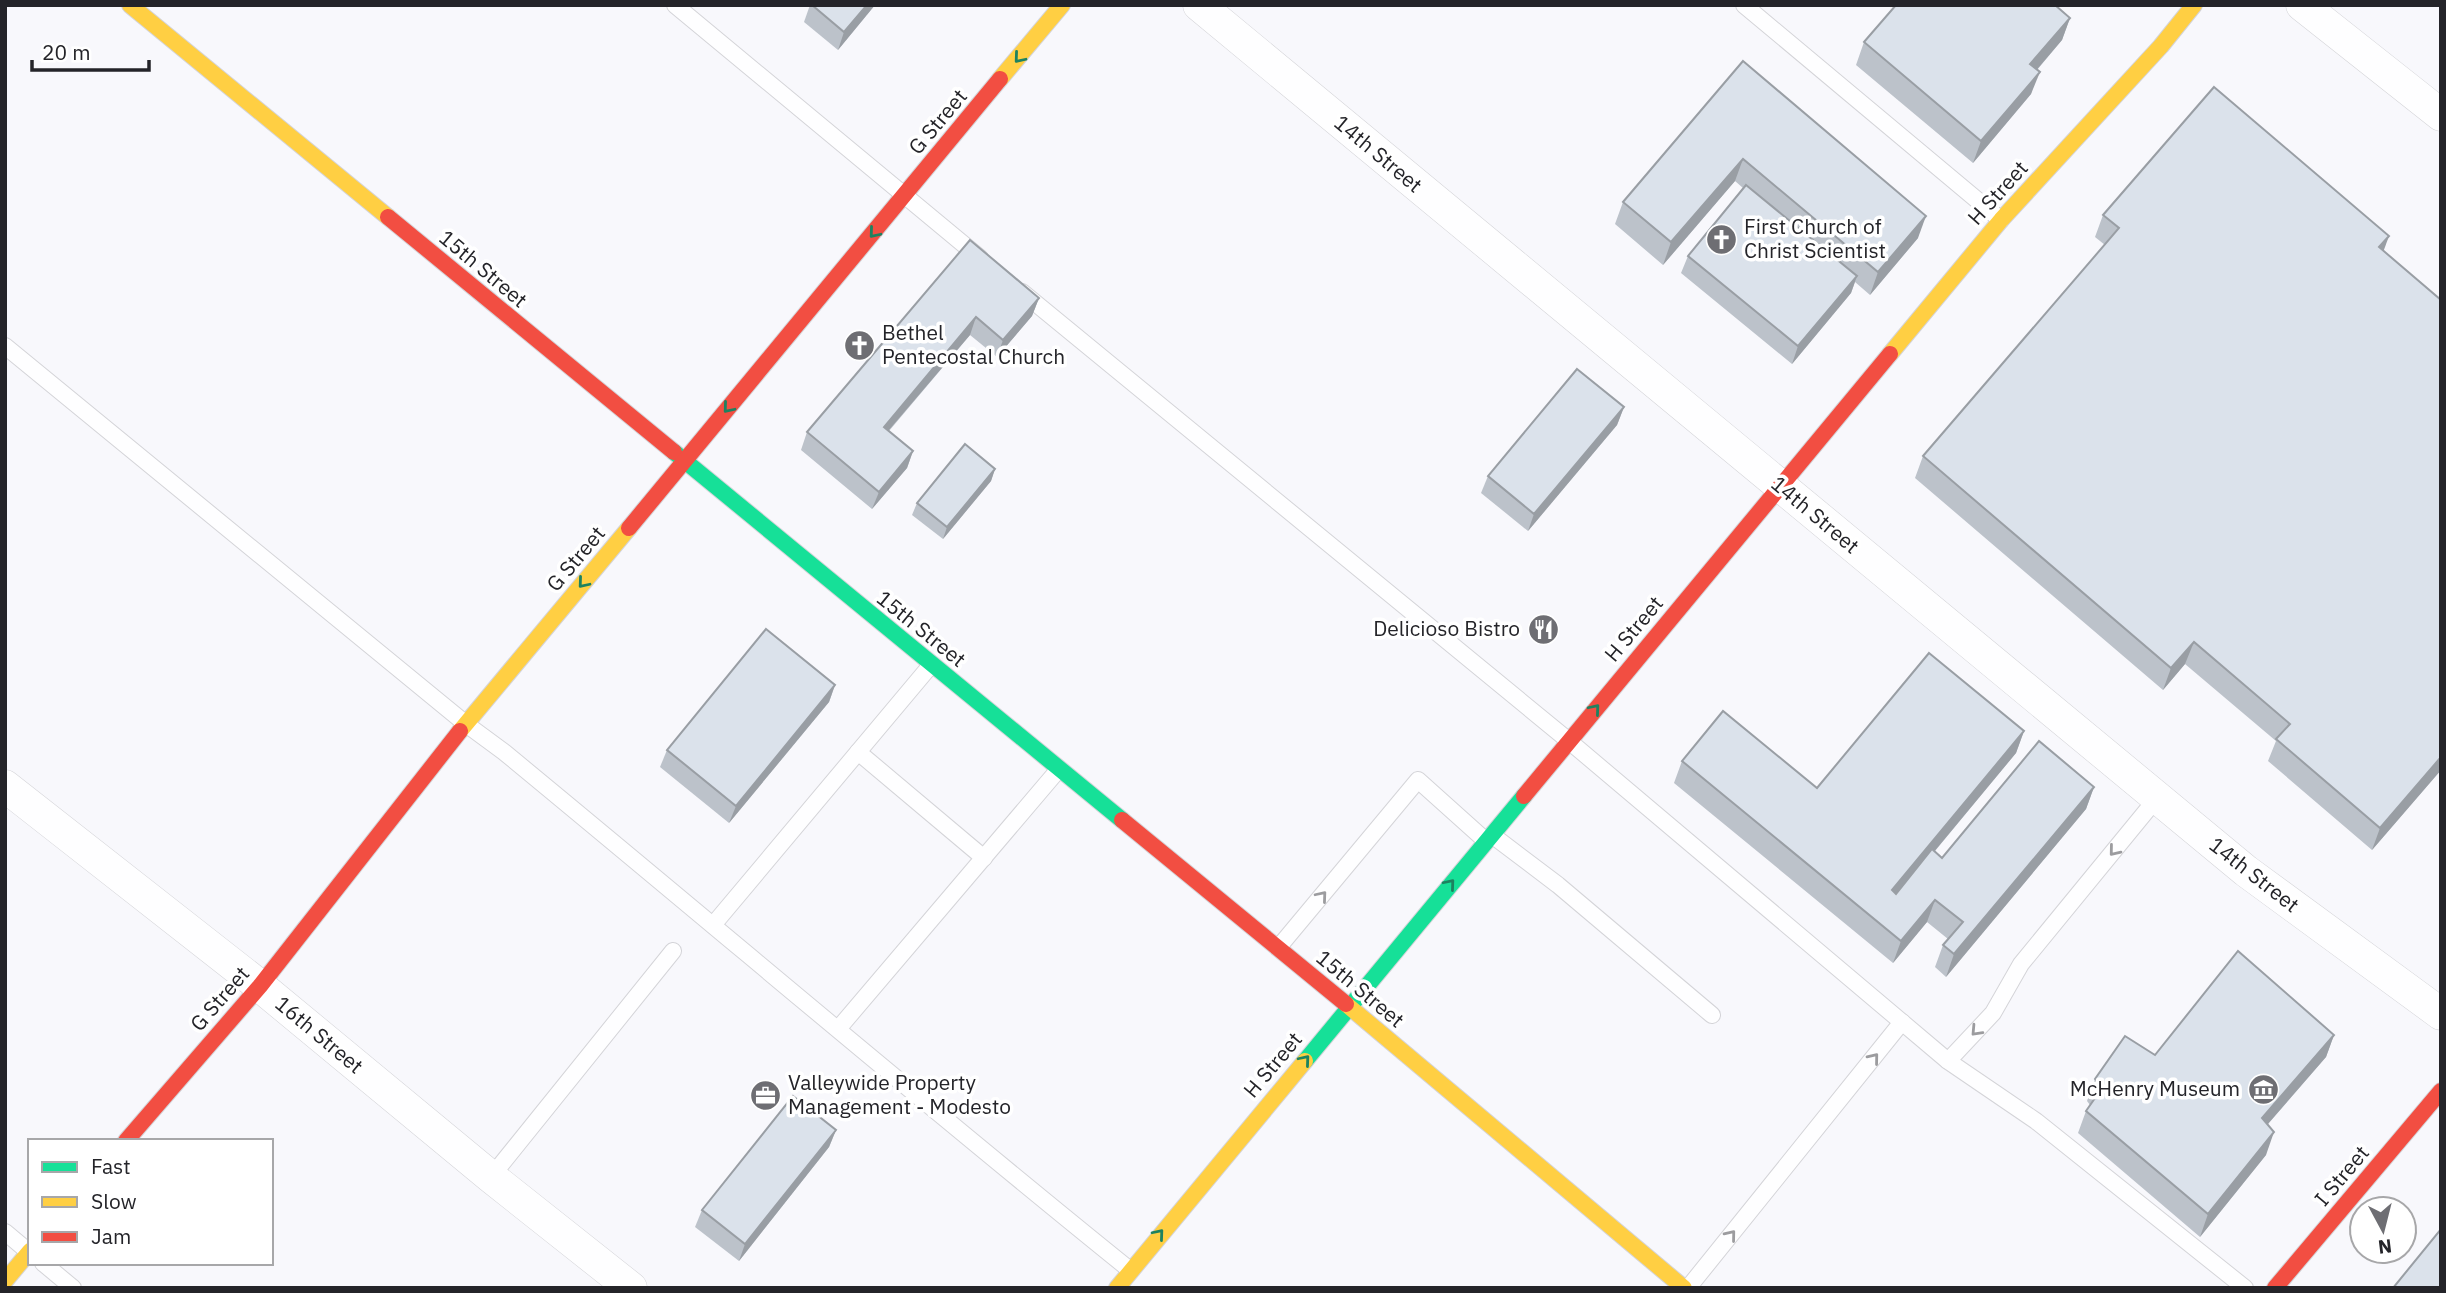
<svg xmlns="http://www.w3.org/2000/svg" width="2446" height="1293" font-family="'IBM Plex Sans',sans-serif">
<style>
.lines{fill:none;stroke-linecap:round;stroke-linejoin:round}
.lane-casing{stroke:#d4d4d8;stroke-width:18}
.street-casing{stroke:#d4d4d8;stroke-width:33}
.fast-casing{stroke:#d4d4d8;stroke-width:18}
.slow-casing{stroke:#d4d4d8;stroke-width:18}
.jam-casing{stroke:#d4d4d8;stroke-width:18}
.lane{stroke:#fefeff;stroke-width:16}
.street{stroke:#fefeff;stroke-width:32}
.fast{stroke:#16e098;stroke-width:16}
.slow{stroke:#ffcf43;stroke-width:16}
.jam{stroke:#f24e42;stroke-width:16}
.wall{fill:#bcc2ca}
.shaded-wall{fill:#999ea4}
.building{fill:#dbe2eb;stroke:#999ea4;stroke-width:2}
.oneway{stroke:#1d8260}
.oneway2{stroke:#9c9c9f}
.labels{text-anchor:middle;stroke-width:7;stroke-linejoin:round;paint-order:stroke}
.street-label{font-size:21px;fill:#242429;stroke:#fff}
.poi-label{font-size:21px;fill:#242429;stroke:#fff;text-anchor:start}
</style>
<rect width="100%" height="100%" fill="#f8f8fc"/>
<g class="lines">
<defs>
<g id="lane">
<path d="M675 5 980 258"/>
<path d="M1744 5 2001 220"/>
<path d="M1022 292 1569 741 1948 1061 2036 1121 2245 1288"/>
<path d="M5 346 466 724 504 752C713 924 919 1100 1130 1270"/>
<path d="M858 752 984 858"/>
<path d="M1492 835 1558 885 1712 1015"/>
<path d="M713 925 931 665"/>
<path d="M1278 948 1418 780 1486 841"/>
<path d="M838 1029 1059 769"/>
<path d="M1948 1061 1993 1013 2021 964 2157 798"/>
<path d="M491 1177 673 951"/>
<path d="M5 1232 30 1253"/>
<path d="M43 1263 73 1288"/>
<path d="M1688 1288 1902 1022"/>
</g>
<g id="street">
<path d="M1199 5 2246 871 2441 1014"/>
<path d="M2302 5 2441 115"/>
<path d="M5 786 260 986 491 1177 631 1288"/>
</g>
<g id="fast">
<path d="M674 452 1122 820"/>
<path d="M1305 1061 1524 796"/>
</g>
<g id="slow">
<path d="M130 5 388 217"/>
<path d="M1000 79 1062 5"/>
<path d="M1890 354 2001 220 2161 46 2194 5"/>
<path d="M460 731 629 528"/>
<path d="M1346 1004 1684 1288"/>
<path d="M5 1281 30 1251"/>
<path d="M1117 1288 1305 1061"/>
</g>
<g id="jam">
<path d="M388 217 674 452"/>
<path d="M629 528 1000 79"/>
<path d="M1524 796 1890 354"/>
<path d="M1122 820 1346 1004"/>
<path d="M126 1141 260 986 460 731"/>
<path d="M2275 1288 2441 1091"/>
</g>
</defs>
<use href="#lane" class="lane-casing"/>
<use href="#street" class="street-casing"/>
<use href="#fast" class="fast-casing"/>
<use href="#slow" class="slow-casing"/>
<use href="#jam" class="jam-casing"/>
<use href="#lane" class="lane"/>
<use href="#street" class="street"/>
<use href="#fast" class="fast"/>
<use href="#slow" class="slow"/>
<use href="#jam" class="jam"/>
</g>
<g class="wall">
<path d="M810 5H875L838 50 804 22Z"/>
<path d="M2070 18 2062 40 2037 70 2031 94 1973 163 1856 65 1864 42Z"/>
<path d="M1743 61 1918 238 1870 295 1855 282 1851 293 1792 364 1681 273 1688 256 1743 188 1735 181 1663 265 1615 224 1623 202Z"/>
<path d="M2103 215 2383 251 2441 770 2372 850 2268 761 2276 741 2185 664 2163 690 1915 478 1923 456 2105 245 2095 237Z"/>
<path d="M970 240 1039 298 1032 316 997 357 970 335 889 431 913 451 907 468 872 509 801 450 807 432Z"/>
<path d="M1624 407 1617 425 1528 531 1481 493 1488 476Z"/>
<path d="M995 469 991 481 943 539 912 515 917 503Z"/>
<path d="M835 685 829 702 729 823 660 767 667 750Z"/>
<path d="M2024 731 2016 753 1935 851 1942 858 2094 787 2086 809 1946 977 1935 967 1943 945 1948 939 1927 922 1893 963 1674 783 1682 761 1817 788Z"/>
<path d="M2334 1035 2326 1057 2268 1124 2266 1155 2200 1237 2078 1133 2086 1111 2090 1105 2087 1101 2095 1079 2155 1055Z"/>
<path d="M836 1130 829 1147 739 1261 695 1227 702 1210Z"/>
</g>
<g class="shaded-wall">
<path d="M867 5H875L838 50 844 32Z"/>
<path d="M2070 18 2062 40 2022 87 2030 64Z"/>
<path d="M2040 72 2031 94 1973 163 1981 141Z"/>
<path d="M1743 159 1735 181 1663 265 1671 242Z"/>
<path d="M1926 216 1918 238 1870 295 1878 272Z"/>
<path d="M2389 236 2381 258 2379 247Z"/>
<path d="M1857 276 1851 293 1792 364 1798 346Z"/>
<path d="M1039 298 1032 316 997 357 1003 340Z"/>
<path d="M976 317 970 335 877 444 884 427Z"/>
<path d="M1624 407 1617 425 1528 531 1534 514Z"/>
<path d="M913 451 907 468 872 509 879 492Z"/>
<path d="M995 469 991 481 943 539 947 527Z"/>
<path d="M2194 642 2185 664 2163 690 2171 668Z"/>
<path d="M835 685 829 702 729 823 736 806Z"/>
<path d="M2024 731 2016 753 1884 912 1892 890Z"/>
<path d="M2441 757V770L2372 850 2380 828Z"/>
<path d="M2094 787 2086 809 1946 977 1954 954Z"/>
<path d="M1935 900 1927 922 1893 963 1901 941Z"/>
<path d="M2334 1035 2326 1057 2254 1140 2262 1118Z"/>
<path d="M836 1130 829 1147 739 1261 745 1244Z"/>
<path d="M2274 1132 2266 1155 2200 1237 2208 1214Z"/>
</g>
<g class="building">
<path d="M812 5H867L844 32Z"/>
<path d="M1896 5H2055L2070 18 2030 64 2040 72 1981 141 1864 42Z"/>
<path d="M1743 61 1926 216 1878 272 1743 159 1671 242 1623 202Z"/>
<path d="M2214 87 2389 236 2379 247 2441 300V757L2380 828 2276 739 2290 724 2194 642 2171 668 1923 456 2119 228 2103 215Z"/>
<path d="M1746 185 1857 276 1798 346 1688 256Z"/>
<path d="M970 240 1039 298 1003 340 976 317 884 427 913 451 879 492 807 432Z"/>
<path d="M1577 369 1624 407 1534 514 1488 476Z"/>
<path d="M965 444 995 469 947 527 917 503Z"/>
<path d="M766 629 835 685 736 806 667 750Z"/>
<path d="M1929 653 2024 731 1892 890 1896 894 1932 849 1942 858 2039 741 2094 787 1954 954 1943 945 1963 922 1935 900 1901 941 1682 761 1723 711 1817 788Z"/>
<path d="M2238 951 2334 1035 2262 1118 2274 1132 2208 1214 2086 1111 2102 1088 2095 1079 2125 1036 2155 1055Z"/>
<path d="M793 1096 836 1130 745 1244 702 1210Z"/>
<path d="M2441 1229V1288H2393Z"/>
</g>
<defs><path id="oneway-chevron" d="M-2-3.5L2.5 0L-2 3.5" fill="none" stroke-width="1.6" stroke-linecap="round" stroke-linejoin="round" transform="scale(1.75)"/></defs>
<g class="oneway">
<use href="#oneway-chevron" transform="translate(1019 58) rotate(130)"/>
<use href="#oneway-chevron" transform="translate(874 233) rotate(130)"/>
<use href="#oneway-chevron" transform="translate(728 408) rotate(130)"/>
<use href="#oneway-chevron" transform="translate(583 583) rotate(130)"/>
<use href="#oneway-chevron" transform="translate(1595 709) rotate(-50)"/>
<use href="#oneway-chevron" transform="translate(1450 884) rotate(-50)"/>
<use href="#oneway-chevron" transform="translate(1305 1060) rotate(-50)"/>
<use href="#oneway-chevron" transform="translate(1159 1234) rotate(-50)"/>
</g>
<g class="oneway2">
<use href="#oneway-chevron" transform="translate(2114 851) rotate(129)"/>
<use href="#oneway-chevron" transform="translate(1322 896) rotate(-50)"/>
<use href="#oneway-chevron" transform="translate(1976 1031) rotate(133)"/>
<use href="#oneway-chevron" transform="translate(1874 1058) rotate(-51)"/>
<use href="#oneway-chevron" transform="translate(1731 1235) rotate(-51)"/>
</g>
<defs>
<symbol id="church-disc" viewBox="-11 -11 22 22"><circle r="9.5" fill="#6e6e73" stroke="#fff"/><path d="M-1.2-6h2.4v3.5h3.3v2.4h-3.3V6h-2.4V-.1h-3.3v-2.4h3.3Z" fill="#fff"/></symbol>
<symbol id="restaurant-disc" viewBox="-11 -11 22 22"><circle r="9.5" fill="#6e6e73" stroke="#fff"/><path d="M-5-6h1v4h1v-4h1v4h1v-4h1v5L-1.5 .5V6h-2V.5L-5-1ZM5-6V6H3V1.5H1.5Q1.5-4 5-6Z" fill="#fff"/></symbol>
<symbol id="museum-disc" viewBox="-11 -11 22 22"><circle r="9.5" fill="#6e6e73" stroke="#fff"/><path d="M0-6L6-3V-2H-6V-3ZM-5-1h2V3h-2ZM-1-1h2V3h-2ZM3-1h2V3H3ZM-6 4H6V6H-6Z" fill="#fff"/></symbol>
<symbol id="office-disc" viewBox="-11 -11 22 22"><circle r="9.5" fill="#6e6e73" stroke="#fff"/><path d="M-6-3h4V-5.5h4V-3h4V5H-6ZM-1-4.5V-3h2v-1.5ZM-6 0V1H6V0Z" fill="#fff"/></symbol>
</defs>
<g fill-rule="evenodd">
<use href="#church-disc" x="1704" y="222" width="35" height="35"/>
<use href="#church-disc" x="842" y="328" width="35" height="35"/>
<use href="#restaurant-disc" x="1526" y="612" width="35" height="35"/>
<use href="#museum-disc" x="2246" y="1072" width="35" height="35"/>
<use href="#office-disc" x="748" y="1078" width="35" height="35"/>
</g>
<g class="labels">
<g class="street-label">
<text transform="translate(938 122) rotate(-50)" y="7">G Street</text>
<text transform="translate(1378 154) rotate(40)" y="7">14th Street</text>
<text transform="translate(1998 193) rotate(-48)" y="7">H Street</text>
<text transform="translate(483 269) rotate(40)" y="7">15th Street</text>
<text transform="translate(1815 515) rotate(40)" y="7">14th Street</text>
<text transform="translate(576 559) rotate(-50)" y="7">G Street</text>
<text transform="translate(921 629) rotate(39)" y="7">15th Street</text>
<text transform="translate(1634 629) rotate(-50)" y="7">H Street</text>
<text transform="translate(2254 875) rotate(38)" y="7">14th Street</text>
<text transform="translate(1360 989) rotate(40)" y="7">15th Street</text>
<text transform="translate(220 999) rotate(-49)" y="7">G Street</text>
<text transform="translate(319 1035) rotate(40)" y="7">16th Street</text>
<text transform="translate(1273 1065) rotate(-50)" y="7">H Street</text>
<text transform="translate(2342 1176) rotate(-50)" y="7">I Street</text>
</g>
<g class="poi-label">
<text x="1744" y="234">First Church of<tspan x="1744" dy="24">Christ Scientist</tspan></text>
<text x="882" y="340">Bethel<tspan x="882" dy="24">Pentecostal Church</tspan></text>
<text x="1520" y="636" text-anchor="end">Delicioso Bistro</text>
<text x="788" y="1090">Valleywide Property<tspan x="788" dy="24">Management - Modesto</tspan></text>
<text x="2240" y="1096" text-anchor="end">McHenry Museum</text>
</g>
</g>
<rect width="2446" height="1293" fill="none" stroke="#242429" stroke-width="14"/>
<rect x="28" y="1139" width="245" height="126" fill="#ffffff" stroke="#a7a7a9" stroke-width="2"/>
<rect x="42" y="1162" width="35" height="10" fill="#16e098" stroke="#a7a7a9" stroke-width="2"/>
<text x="91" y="1174" font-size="21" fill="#242429">Fast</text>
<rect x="42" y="1197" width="35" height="10" fill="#ffcf43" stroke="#a7a7a9" stroke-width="2"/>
<text x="91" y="1209" font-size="21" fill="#242429">Slow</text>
<rect x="42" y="1232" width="35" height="10" fill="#f24e42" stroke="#a7a7a9" stroke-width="2"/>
<text x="91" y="1244" font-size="21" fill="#242429">Jam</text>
<g transform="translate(2383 1230) rotate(173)"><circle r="33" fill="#ffffff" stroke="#a7a7a9" stroke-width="2"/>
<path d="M0-5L12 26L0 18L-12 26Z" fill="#6e6e73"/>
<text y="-10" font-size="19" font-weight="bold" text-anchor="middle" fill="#242429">N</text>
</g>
<path d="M32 60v10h117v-10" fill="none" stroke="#242429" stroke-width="3.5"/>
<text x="42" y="60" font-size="21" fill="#242429" stroke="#ffffff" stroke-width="5" paint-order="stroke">20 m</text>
</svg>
